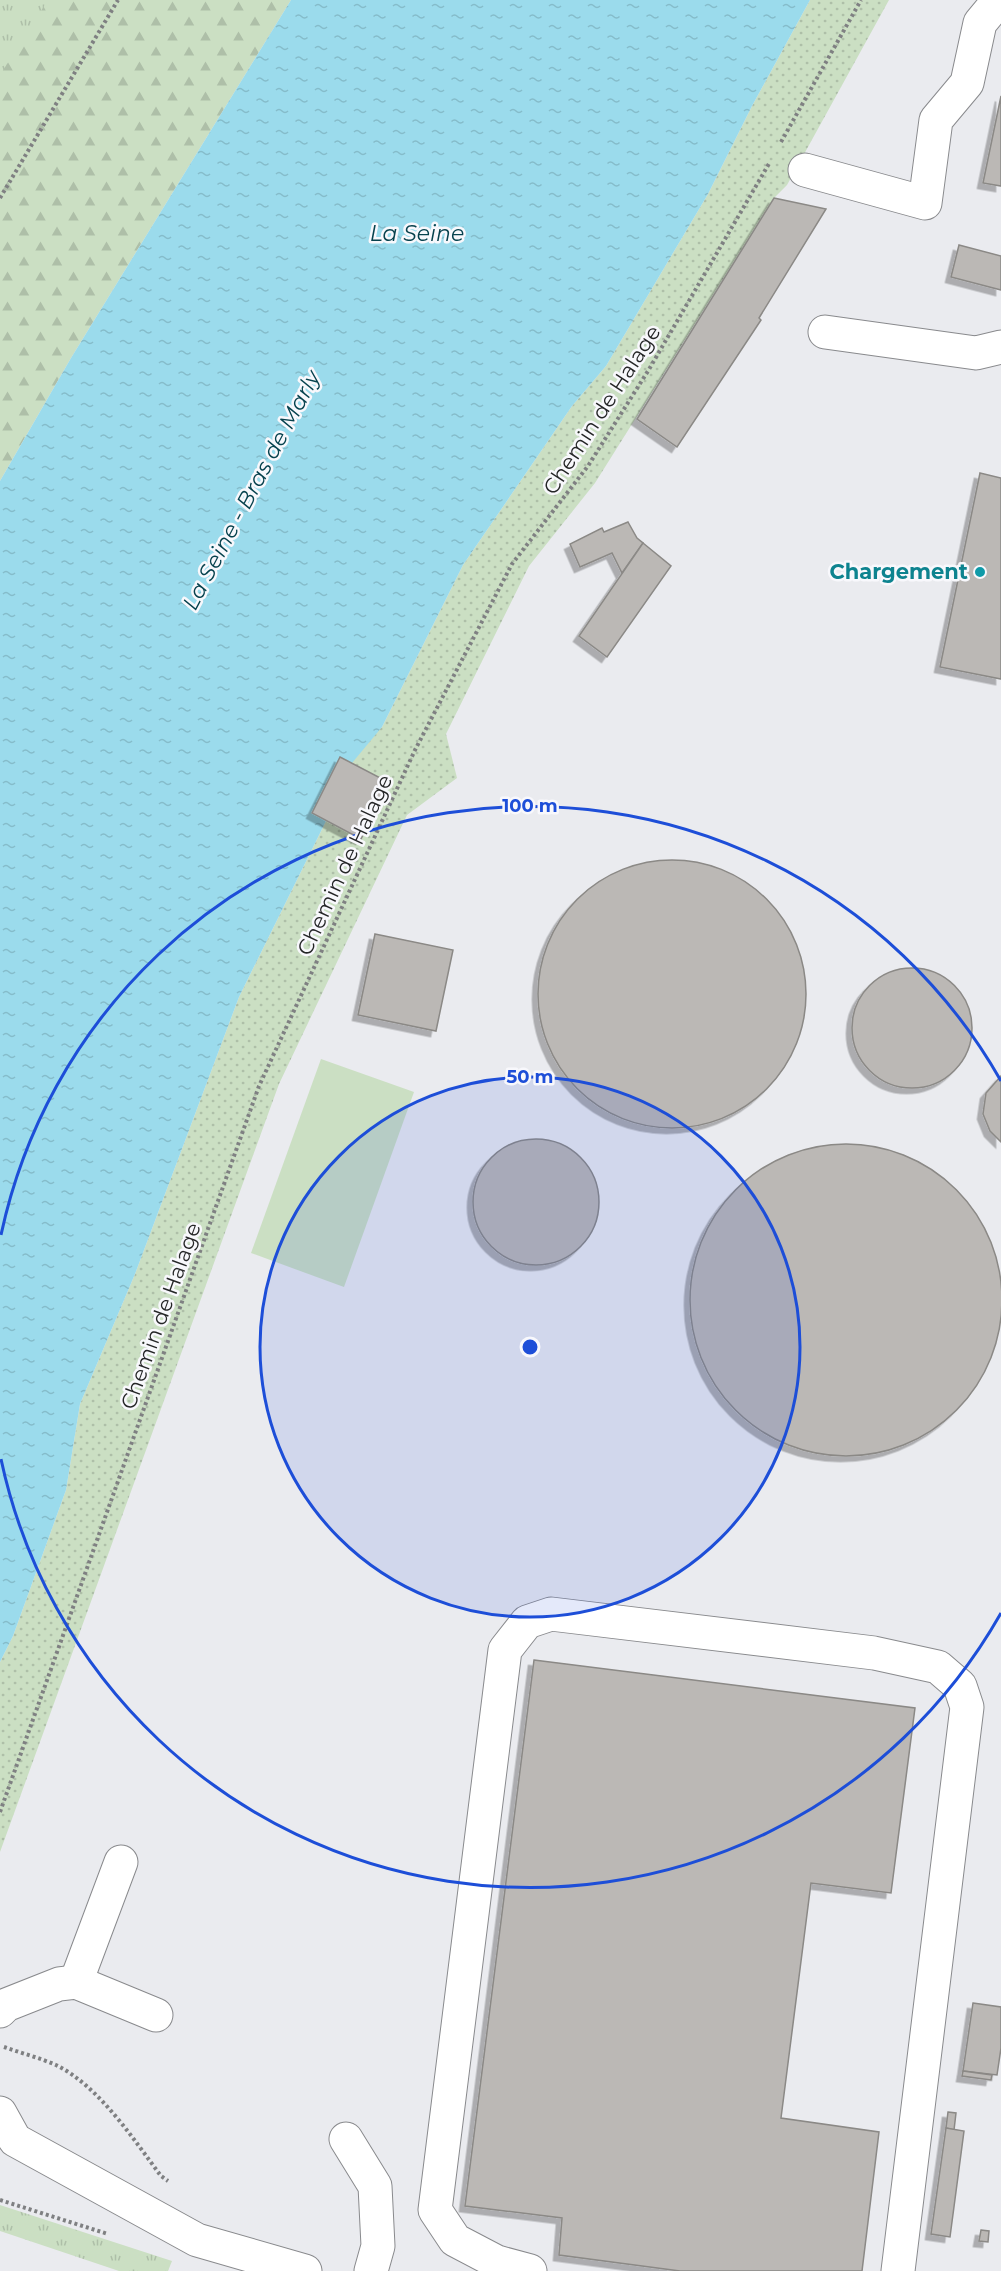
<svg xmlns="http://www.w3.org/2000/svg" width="1001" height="2271" font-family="Montserrat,sans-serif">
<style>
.grass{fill:url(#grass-tufts)}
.forest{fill:url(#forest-firs)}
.park{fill:url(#park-dots)}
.garden{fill:#cbdfc3}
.water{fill:url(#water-ripples)}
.building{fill:#bbb8b5;stroke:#8b8986;stroke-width:1.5;filter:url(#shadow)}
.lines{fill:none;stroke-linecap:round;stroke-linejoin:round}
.minor-casing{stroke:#898a8d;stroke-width:35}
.path{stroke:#7f8082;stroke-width:4;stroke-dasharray:3 3;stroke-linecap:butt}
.minor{stroke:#fff;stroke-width:33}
.ring{fill:none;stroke:#1d4ed8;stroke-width:3}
.culture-dot{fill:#0f9aa8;stroke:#f8f8fc;stroke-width:2}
.labels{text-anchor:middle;stroke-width:5;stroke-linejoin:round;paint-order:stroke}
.street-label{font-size:21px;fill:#252627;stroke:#f8f8fc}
.culture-label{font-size:21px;font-weight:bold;fill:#0d838f;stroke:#f8f8fc;text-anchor:end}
.water-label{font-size:22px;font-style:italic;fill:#06424e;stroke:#f8f8fc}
.centre{fill:#1d4ed8;stroke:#f8f8fc;stroke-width:3}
.ring-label{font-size:18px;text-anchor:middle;font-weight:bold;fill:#1d4ed8;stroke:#f8f8fc;stroke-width:5;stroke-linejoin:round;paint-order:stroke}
</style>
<defs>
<pattern id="grass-tufts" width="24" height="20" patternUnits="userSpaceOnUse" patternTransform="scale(1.5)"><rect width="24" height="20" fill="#cbdfc3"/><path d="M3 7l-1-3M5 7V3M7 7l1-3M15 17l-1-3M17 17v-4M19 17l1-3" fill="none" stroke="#aebfa8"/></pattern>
<pattern id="forest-firs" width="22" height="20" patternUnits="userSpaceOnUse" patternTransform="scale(1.5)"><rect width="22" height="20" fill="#cbdfc3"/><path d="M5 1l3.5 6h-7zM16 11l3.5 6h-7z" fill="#aebfa8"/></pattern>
<pattern id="park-dots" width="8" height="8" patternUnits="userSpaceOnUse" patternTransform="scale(1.5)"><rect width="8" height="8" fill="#cbdfc3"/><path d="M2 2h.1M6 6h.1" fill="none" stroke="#aebfa8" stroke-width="1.8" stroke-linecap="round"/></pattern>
<pattern id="water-ripples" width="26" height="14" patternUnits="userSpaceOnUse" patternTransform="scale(1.5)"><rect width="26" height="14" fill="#9bdbec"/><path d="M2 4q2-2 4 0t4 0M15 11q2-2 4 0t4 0" fill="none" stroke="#85bcca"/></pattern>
<filter id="shadow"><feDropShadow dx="-5.5" dy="5.5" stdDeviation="0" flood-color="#0004"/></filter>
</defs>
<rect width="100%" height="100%" fill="#eaebef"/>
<g class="grass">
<path d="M0 0H118L0 198Z"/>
<path d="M0 2205 172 2261 168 2271H119L0 2231Z"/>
</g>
<path class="forest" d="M48 0H291L71 358 0 481V75Z"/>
<path class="park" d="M810 0H889L787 185 774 198 595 483 529 566 446 734 457 778 407 815 279 1084 0 1852V1662L13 1636 66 1490 80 1404 135 1274 239 997 326 821 312 813 340 757 382 727 463 565 572 406 606 366 708 194 752 106Z"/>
<path class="garden" d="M321 1059 414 1092 344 1287 251 1253Z"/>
<path class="water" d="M291 0H810L752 106 708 194 606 366 572 406 463 565 382 727 352 763 340 758 312 813 326 821 239 997 135 1274 80 1404 66 1490 13 1636 0 1662V481L71 358Z"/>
<g class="building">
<path d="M1001 96V186L983 183Z"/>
<path d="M774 198 826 209 759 318 761 320 677 447 637 419Z"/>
<path d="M959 245 1001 256V290L951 277Z"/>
<path d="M980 473 1001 478V679L940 667Z"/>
<path d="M628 522 637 538 643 543 622 573 612 553 580 567 570 544 602 528 604 532Z"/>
<path d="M643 543 671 566 607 657 579 636Z"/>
<path d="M340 757 390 783 361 839 312 813Z"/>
<circle cx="672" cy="994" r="134"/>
<path d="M375 934 453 950 436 1031 358 1015Z"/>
<circle cx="912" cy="1028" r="60"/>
<path d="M1001 1076V1142L990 1131 983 1114 986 1093Z"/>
<circle cx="536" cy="1202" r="63"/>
<circle cx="846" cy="1300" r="156"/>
<path d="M534 1660 915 1708 891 1893 811 1883 781 2118 879 2132 862 2271H680L559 2255 562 2218 465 2206Z"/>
<path d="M973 2003 1001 2007V2048L997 2075 963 2071Z"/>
<path d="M963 2071 992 2075 991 2080 962 2076Z"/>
<path d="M948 2112 956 2113 954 2130 946 2128Z"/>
<path d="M946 2128 964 2131 950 2237 931 2234Z"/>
<path d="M981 2230 989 2231 988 2242 979 2241Z"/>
</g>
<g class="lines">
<defs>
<g id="minor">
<path d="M805 170 925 203 936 120 967 83 980 23 999 0"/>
<path d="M825 332 976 353 1001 347"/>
<path d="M76 1982 121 1862"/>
<path d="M0 2011 6 2005 59 1984 76 1982 156 2015"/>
<path d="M0 2113 15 2140 197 2240 305 2271"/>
<path d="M346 2139 375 2186 378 2246 371 2271"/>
<path d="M530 2271 497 2262 455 2240 435 2210 505 1650 527 1622 551 1614 874 1653 938 1667 960 1686 967 1707 898 2271"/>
</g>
</defs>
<use href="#minor" class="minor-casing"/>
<g class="path">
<path d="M781 142 861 0"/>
<path d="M0 198 118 0"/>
<path d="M0 1812 259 1086 415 750 512 564 588 466 648 371 770 162"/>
<path d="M4 2047C21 2053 40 2058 56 2065 99 2086 134 2140 161 2176L168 2181"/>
<path d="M0 2200 108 2234"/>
</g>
<use href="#minor" class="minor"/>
</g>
<circle cx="530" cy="1347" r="270" fill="#1d4ed8" fill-opacity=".12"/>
<g class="ring">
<circle cx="530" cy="1347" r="270"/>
<path d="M1001 1613A541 541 0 0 1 1 1459M1 1235A541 541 0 0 1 1001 1081"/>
</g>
<circle class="culture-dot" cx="980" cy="572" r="6"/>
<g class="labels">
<g class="street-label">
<text transform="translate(602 410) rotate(-57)" y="7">Chemin de Halage</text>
<text transform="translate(345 865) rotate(-65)" y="7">Chemin de Halage</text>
<text transform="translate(161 1316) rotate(-70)" y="7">Chemin de Halage</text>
</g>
<g class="culture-label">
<text x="968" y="579">Chargement</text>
</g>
<g class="water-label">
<text x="417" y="241">La Seine</text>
<text transform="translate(251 490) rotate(-62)" y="8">La Seine - Bras de Marly</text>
</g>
</g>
<circle cx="530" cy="1347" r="9" class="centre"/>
<g class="ring-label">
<text x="530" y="812">100 m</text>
<text x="530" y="1083">50 m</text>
</g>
</svg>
